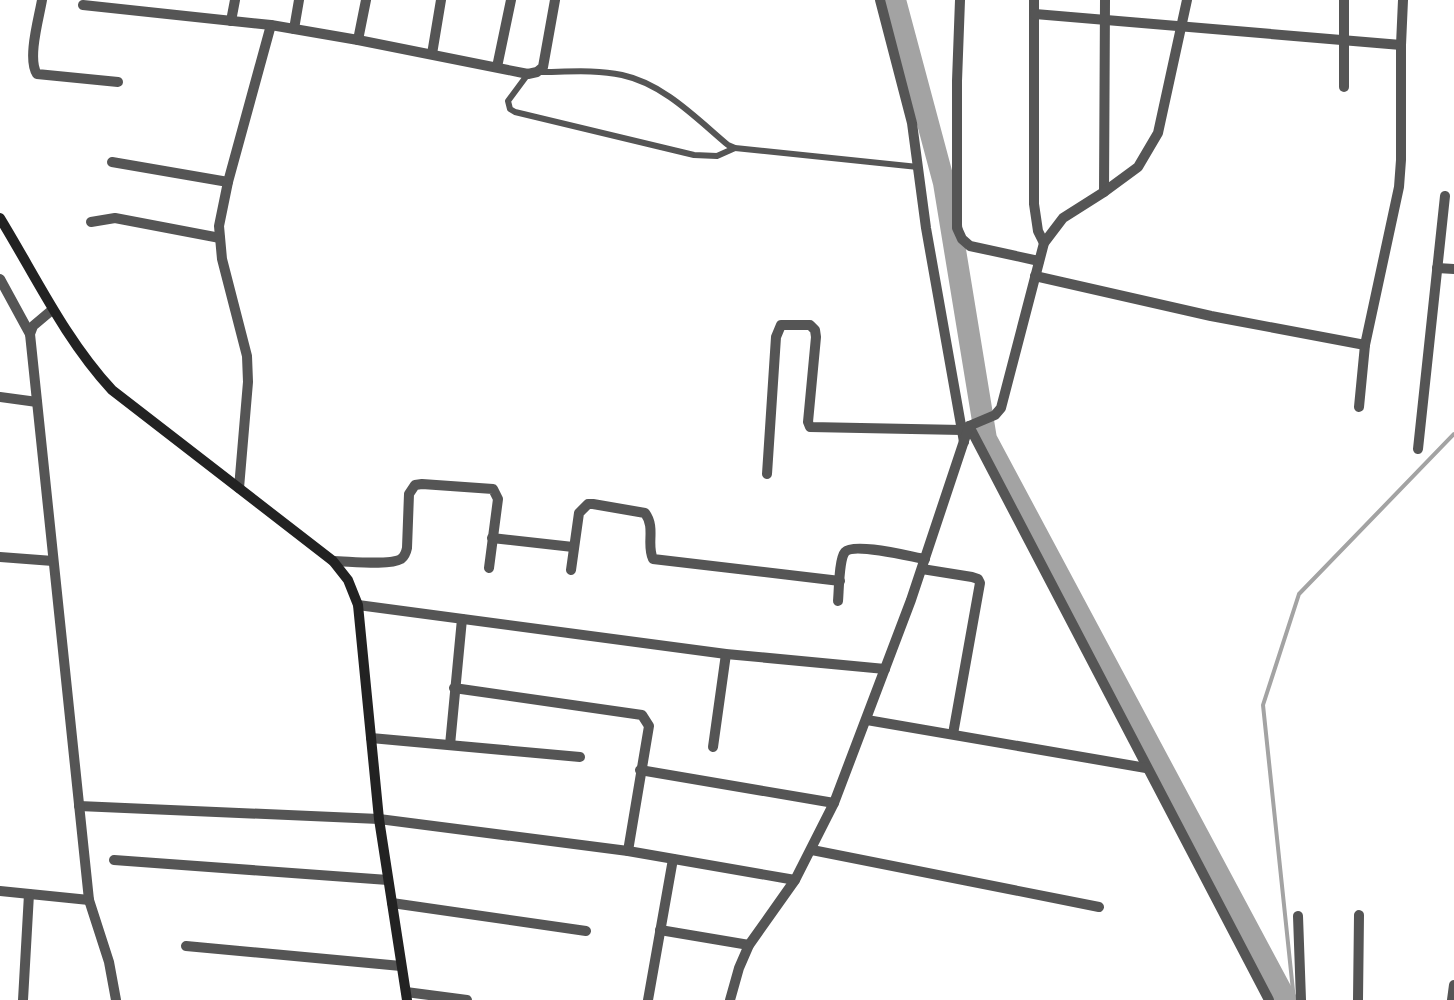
<svg xmlns="http://www.w3.org/2000/svg" width="1454" height="1000" font-family="Overpass,sans-serif">
<style>
.lines{fill:none;stroke-linecap:round;stroke-linejoin:round}
.stream{stroke:#a3a3a3;stroke-width:4}
.river{stroke:#a3a3a3;stroke-width:22}
.service{stroke:#555;stroke-width:6}
.minor{stroke:#555;stroke-width:10}
.tertiary{stroke:#555;stroke-width:10}
.secondary{stroke:#222;stroke-width:10}
</style>
<rect width="100%" height="100%" fill="#fff"/>
<g class="lines">
<path class="stream" d="M1294 1000 1263 705 1299 594 1454 434"/>
<path class="river" d="M895 0 944 183 986 439 1286 1000"/>
<g class="service">
<path d="M537 72C565 72 595 69 622 75 664 84 697 119 728 145L735 148 918 167"/>
<path d="M528 74 508 101 510 109 515 112 694 155 717 156 735 148"/>
</g>
<g class="minor">
<path d="M42 0C39 18 27 59 37 74L118 82"/>
<path d="M880 0 912 123 926 228 964 442"/>
<path d="M960 0 957 81V228L962 239 970 246 1039 261"/>
<path d="M1034 0V204L1038 231 1044 243"/>
<path d="M83 5 271 25 358 40 528 74 537 72 543 67 555 0"/>
<path d="M1035 14 1401 45"/>
<path d="M231 21 235 0"/>
<path d="M294 29 299 0"/>
<path d="M358 40 366 0"/>
<path d="M432 54 441 0"/>
<path d="M497 67 511 0"/>
<path d="M1344 87V0"/>
<path d="M112 162 228 182"/>
<path d="M1104 192 1105 0"/>
<path d="M91 222 115 218 220 238"/>
<path d="M1437 268 1454 269"/>
<path d="M1035 276 1211 316 1365 345"/>
<path d="M0 279 30 334"/>
<path d="M0 397 37 402"/>
<path d="M1359 407 1365 345 1399 187 1401 160V45L1403 0"/>
<path d="M969 426 1269 1000"/>
<path d="M1418 449 1445 196"/>
<path d="M767 474 776 337 781 325H810L815 330 816 337 808 422 810 427 962 430"/>
<path d="M239 488 248 382 247 356 222 259 219 226 228 182 271 25"/>
<path d="M492 538 573 547"/>
<path d="M0 557 53 561"/>
<path d="M333 561C348 561 389 566 401 559 405 556 406 553 407 548L409 494 415 485 422 484 493 489 498 499 489 568"/>
<path d="M922 569 972 577 978 579 980 583 953 734"/>
<path d="M571 570 579 513 588 504H593L645 513C656 528 646 544 653 559L840 581"/>
<path d="M838 601C839 590 839 559 845 552 854 542 912 557 925 559"/>
<path d="M358 605 726 654 885 669"/>
<path d="M454 688 642 715 649 726 628 851"/>
<path d="M867 720 1146 768"/>
<path d="M371 738 580 757"/>
<path d="M450 745 462 619"/>
<path d="M713 747 726 654"/>
<path d="M640 770 834 803"/>
<path d="M79 806 379 819 628 851 795 880"/>
<path d="M812 850 1099 907"/>
<path d="M114 860 388 880"/>
<path d="M0 891 89 900"/>
<path d="M392 903 586 931"/>
<path d="M1298 916 1301 1000"/>
<path d="M660 930 749 945"/>
<path d="M186 946 401 966"/>
<path d="M406 992 467 1000"/>
<path d="M23 1000 29 894"/>
<path d="M648 1000 673 859"/>
<path d="M730 1000 739 968 749 945 795 880 834 803 911 600 969 426 995 415 1001 408 1044 243 1063 218 1104 192 1138 167 1158 133 1187 0"/>
<path d="M1358 1000 1359 915"/>
<path d="M1452 1000 1454 985"/>
</g>
<path class="tertiary" d="M52 310 33 326 30 334 89 900 109 962 116 1000"/>
<path class="secondary" d="M0 218C36 277 65 339 112 390L333 561 348 580 358 605 379 819 407 1000"/>
</g>
</svg>
